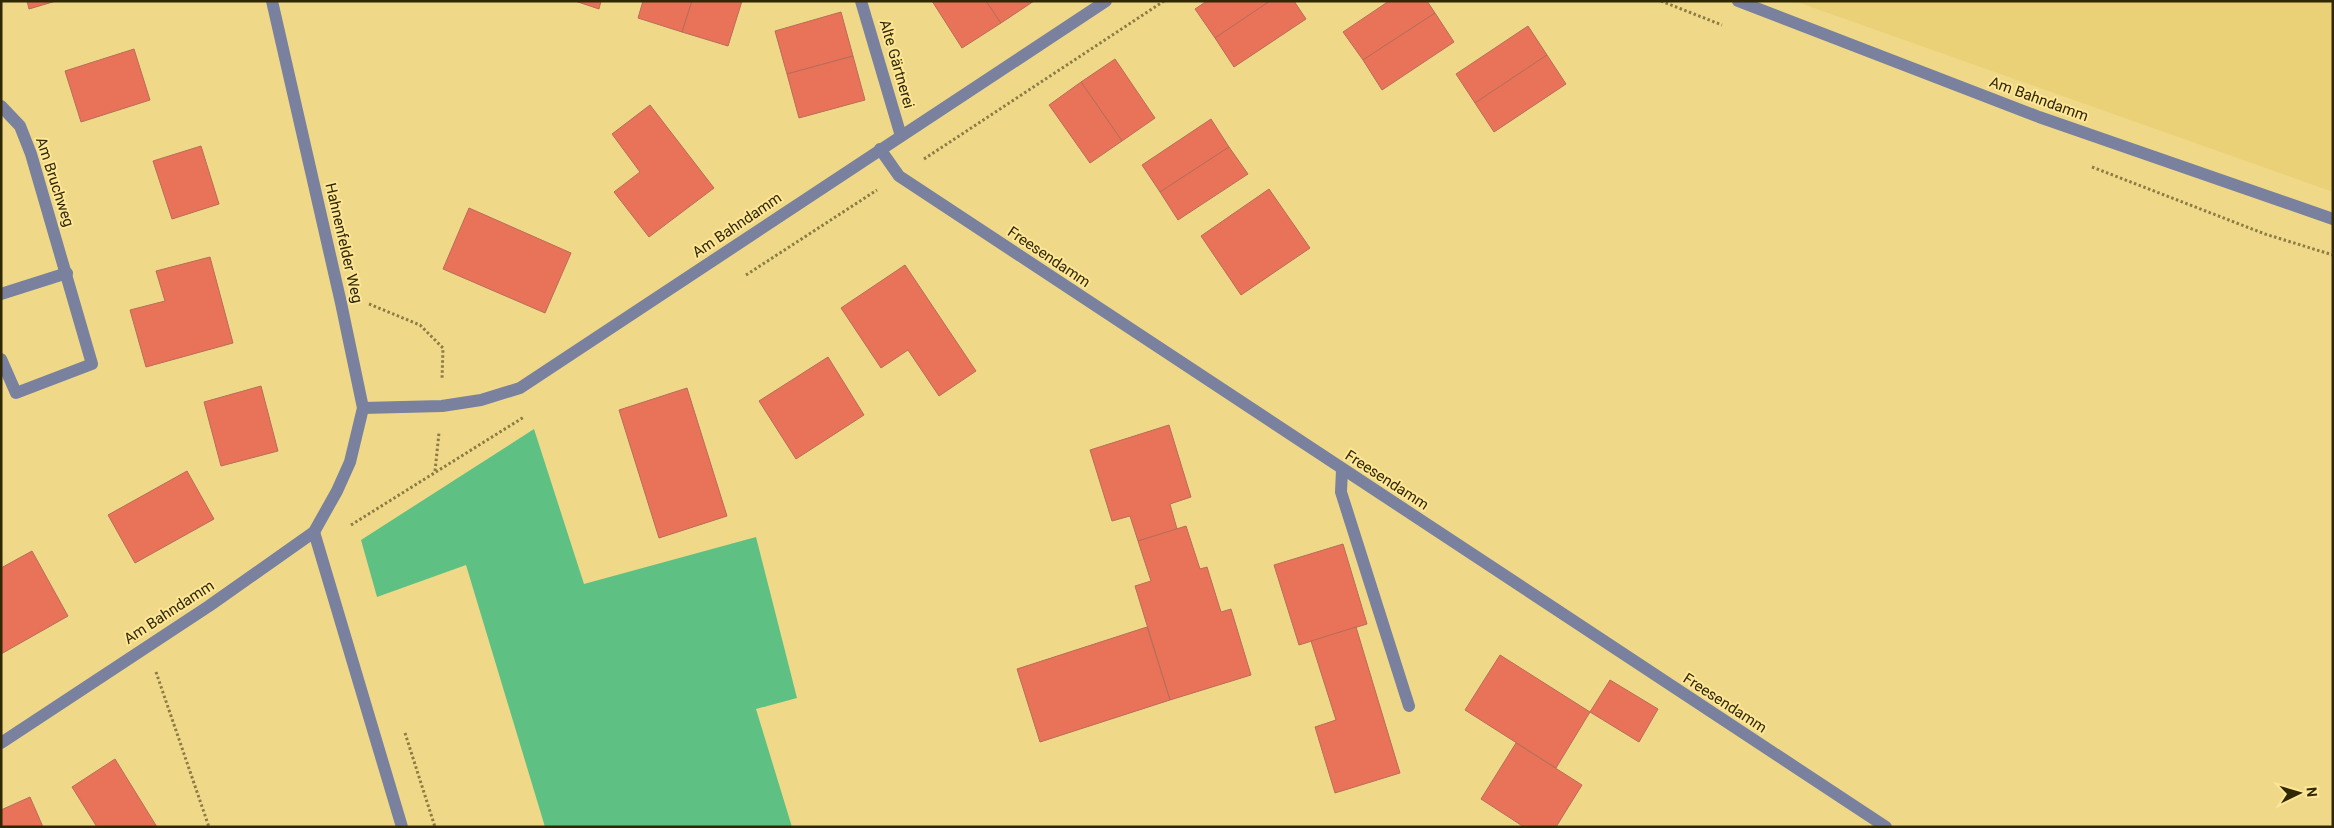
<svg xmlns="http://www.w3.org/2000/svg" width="2334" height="828" font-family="Roboto,sans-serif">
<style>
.built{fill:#ead178}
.green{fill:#5ec183}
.building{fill:#e87358;stroke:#b96c5a}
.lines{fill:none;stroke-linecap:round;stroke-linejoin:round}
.path{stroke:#8c7c44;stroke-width:3;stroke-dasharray:2.5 2.5;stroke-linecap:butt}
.minor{stroke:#79819f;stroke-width:12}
.labels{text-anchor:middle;stroke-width:4;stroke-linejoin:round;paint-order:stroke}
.street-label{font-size:15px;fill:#302705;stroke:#fde696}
</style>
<rect width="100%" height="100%" fill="#efd989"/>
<path class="built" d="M1794 1H2333V192Z"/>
<path class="green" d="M534 429 584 584 756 537 797 698 756 709 792 827H545L466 565 377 597 361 540Z"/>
<g class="building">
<path d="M27 1H56L29 9Z"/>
<path d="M575 1H601L599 9Z"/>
<path d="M643 1H692L682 32 638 18Z"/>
<path d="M692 1H742L728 46 682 32Z"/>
<path d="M932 1H986L1001 23 962 48Z"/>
<path d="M986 1H1034L1001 23Z"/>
<path d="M1207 1H1270L1215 38 1195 9Z"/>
<path d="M1270 1H1294L1306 19 1234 67 1215 38Z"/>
<path d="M1389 1H1427L1435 13 1363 60 1343 32Z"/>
<path d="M841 12 853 56 787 74 775 31Z"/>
<path d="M1435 13 1454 42 1382 90 1363 60Z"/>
<path d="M1528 26 1547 55 1475 103 1456 74Z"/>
<path d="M134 49 150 100 81 122 65 71Z"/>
<path d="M1547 55 1566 84 1494 132 1475 103Z"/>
<path d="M853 56 865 100 799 118 787 74Z"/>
<path d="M1115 59 1155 118 1122 141 1081 82Z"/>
<path d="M1081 82 1122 141 1090 163 1049 105Z"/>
<path d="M650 105 714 188 649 237 614 192 640 172 612 134Z"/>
<path d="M1211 119 1229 147 1160 192 1142 165Z"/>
<path d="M201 146 219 204 172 219 153 161Z"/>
<path d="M1229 147 1248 174 1178 220 1160 192Z"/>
<path d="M1269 189 1310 248 1241 295 1201 236Z"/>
<path d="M469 208 571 253 545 313 443 269Z"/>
<path d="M210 257 233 343 146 367 130 310 165 301 156 271Z"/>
<path d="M905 265 976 371 939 396 908 350 881 368 841 308Z"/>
<path d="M828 357 864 415 796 459 759 401Z"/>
<path d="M261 386 278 451 221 466 204 402Z"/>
<path d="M687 388 727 516 659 538 619 410Z"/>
<path d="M1169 425 1191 497 1170 504 1177 529 1138 541 1130 516 1112 521 1090 450Z"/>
<path d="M187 471 214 519 135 563 108 515Z"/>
<path d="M1186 526 1200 569 1207 567 1221 612 1231 609 1251 675 1170 700 1135 586 1151 581 1138 541Z"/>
<path d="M1343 544 1367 624 1299 645 1274 565Z"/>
<path d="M32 551 68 616 1 654V568Z"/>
<path d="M1147 627 1170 700 1040 742 1017 669Z"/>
<path d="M1356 627 1400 773 1335 793 1315 727 1336 720 1311 641Z"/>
<path d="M1500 655 1590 712 1556 768 1465 710Z"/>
<path d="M1610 680 1658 709 1639 742 1590 712Z"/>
<path d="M1516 743 1582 785 1556 827H1524L1481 799Z"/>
<path d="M115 759 157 827H97L72 787Z"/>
<path d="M30 797 43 827H1V810Z"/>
</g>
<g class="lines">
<g class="path">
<path d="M1661 1 1722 25"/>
<path d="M924 159 1164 1"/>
<path d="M2092 167 2265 234 2333 255"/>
<path d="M746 275 877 190"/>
<path d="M369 304 420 325 443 348 442 379"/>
<path d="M435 471 439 433"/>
<path d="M351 525 524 417"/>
<path d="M156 672 209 827"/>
<path d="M405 733 435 827"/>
</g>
<g class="minor">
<path d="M861 1 901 136"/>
<path d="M1738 1 2039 117 2333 219"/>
<path d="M1 106 20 126 31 154 92 364 16 393 1 359"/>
<path d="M880 149 899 176 1886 827"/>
<path d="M1 294 67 273"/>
<path d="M363 408 442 406 481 400 520 388 1106 1"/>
<path d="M1342 470 1341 492 1409 706"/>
<path d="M314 532 402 827"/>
<path d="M1 743 209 606 314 532 337 491 350 462 363 408 341 303 272 1"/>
</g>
</g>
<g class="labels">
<g class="street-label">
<text transform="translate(897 64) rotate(74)" y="5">Alte Gärtnerei</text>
<text transform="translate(2039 99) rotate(20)" y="5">Am Bahndamm</text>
<text transform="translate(55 182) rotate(72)" y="5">Am Bruchweg</text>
<text transform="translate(737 225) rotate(-34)" y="5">Am Bahndamm</text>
<text transform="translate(344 243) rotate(77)" y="5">Hahnenfelder Weg</text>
<text transform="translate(1049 257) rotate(34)" y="5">Freesendamm</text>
<text transform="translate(1387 480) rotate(33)" y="5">Freesendamm</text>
<text transform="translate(169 612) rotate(-33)" y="5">Am Bahndamm</text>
<text transform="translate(1725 703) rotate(33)" y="5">Freesendamm</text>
</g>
</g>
<rect width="2334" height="828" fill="none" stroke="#302705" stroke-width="5"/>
<g transform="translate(2299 793) rotate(85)" stroke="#fde696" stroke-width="4" paint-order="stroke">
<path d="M0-4L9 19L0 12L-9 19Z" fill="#302705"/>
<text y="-8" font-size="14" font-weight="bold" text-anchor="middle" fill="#302705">N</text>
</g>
</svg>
